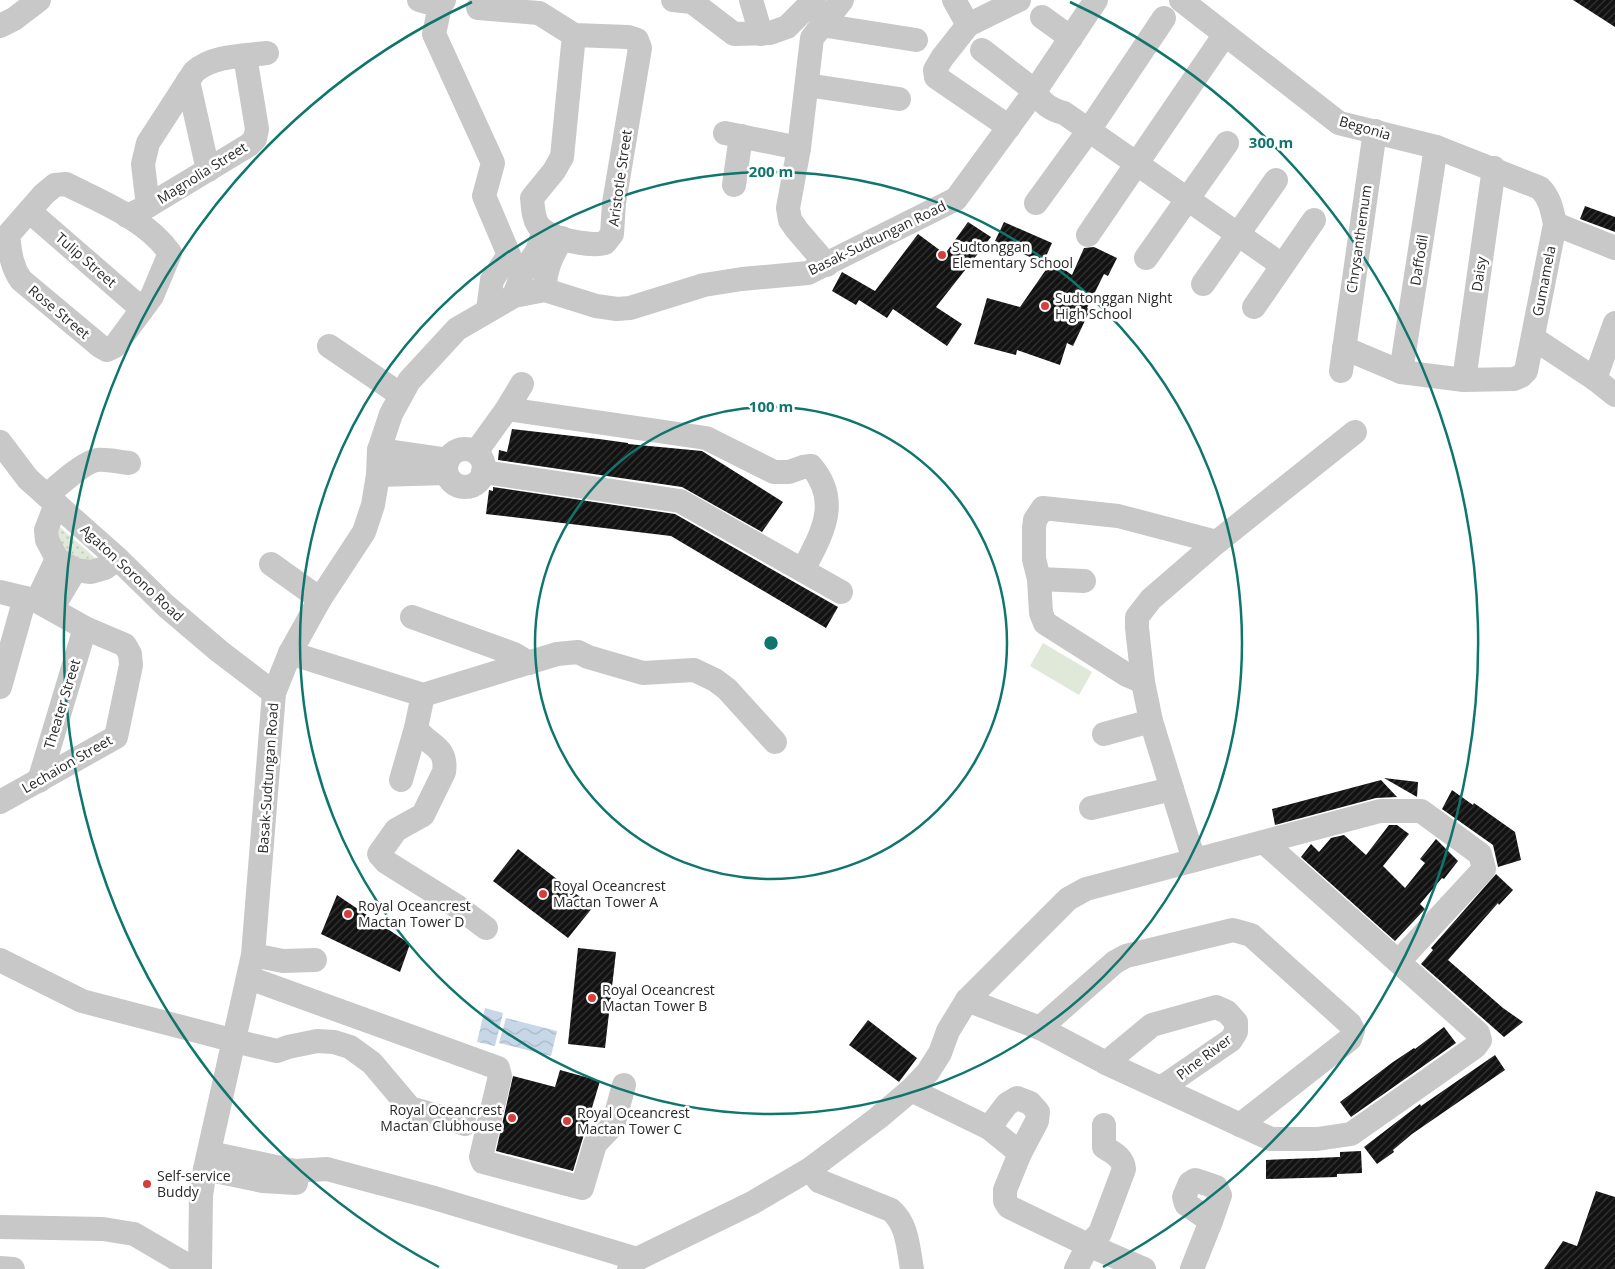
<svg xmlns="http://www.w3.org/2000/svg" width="1615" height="1269" font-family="'Open Sans',sans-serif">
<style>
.grass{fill:url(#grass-dots)}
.garden{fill:#e0e8da}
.water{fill:url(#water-waves)}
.building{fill:url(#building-hatch)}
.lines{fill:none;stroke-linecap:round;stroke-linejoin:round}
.minor{stroke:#c8c8c8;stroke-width:24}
.ring{fill:none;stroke:#0f766e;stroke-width:2.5}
.poi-dot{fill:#d53e3b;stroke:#fff;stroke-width:2}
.labels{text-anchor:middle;stroke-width:5;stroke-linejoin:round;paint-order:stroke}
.street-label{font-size:14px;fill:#2b2b2b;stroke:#fff}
.poi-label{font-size:14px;fill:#2b2b2b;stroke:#fff;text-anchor:start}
.centre{fill:#0f766e;stroke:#fff;stroke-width:2.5}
.ring-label{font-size:15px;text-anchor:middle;font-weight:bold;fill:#0f766e;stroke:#fff;stroke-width:5;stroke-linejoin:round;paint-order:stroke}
</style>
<defs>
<pattern id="grass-dots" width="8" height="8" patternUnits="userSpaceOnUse" patternTransform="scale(1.25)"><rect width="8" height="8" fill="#e0e8da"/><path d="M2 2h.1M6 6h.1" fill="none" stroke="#c0c7bb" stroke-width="1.8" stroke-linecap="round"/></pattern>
<pattern id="water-waves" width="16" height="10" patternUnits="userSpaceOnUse" patternTransform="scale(1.25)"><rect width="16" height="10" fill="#c7d7e7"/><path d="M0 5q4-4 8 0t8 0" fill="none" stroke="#abb9c6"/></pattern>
<pattern id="building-hatch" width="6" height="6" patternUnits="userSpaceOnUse" patternTransform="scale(1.25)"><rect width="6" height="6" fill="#121212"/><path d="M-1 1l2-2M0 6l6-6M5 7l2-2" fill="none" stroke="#353535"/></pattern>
</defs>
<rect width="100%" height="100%" fill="#fff"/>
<path class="grass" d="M54 522 101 563 91 565 61 551Z"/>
<path class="garden" d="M1043 643 1092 672 1079 695 1030 666Z"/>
<g class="water">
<path d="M485 1008 503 1013 495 1046 477 1042Z"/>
<path d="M506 1018 557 1031 551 1056 499 1043Z"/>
</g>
<g class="building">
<path d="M1573 0H1615V27Z"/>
<path d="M1585 206 1615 217V232L1580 219Z"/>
<path d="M968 222 991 237 936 307 962 324 947 346 893 309 887 318 859 300 856 305 832 291 842 272 875 291 918 234 945 254Z"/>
<path d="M1004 222 1052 243 1043 263 995 241Z"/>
<path d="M1094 247 1117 258 1108 276 1104 274 1087 308 1090 310 1073 346 1067 343 1060 365 1017 350 1016 355 974 344 987 298 1020 307 1052 261 1072 275 1084 248Z"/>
<path d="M512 429 599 439 628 443V444L702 451 783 502 762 532 682 487 498 460 499 450 507 452Z"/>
<path d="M493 487 675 514 838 607 826 628 671 536 486 514 489 490 493 491Z"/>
<path d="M1384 778 1418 782 1417 797Z"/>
<path d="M1381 780 1397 797 1376 798 1275 825 1272 809Z"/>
<path d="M1452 790 1473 805 1474 803 1515 832 1521 860 1498 867 1493 845 1442 809Z"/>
<path d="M1389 825H1397L1409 834 1383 866 1405 888 1425 863 1420 859 1436 839 1458 861 1444 879 1442 878 1420 904 1425 909 1395 941 1301 857 1311 844 1319 852 1331 838 1344 835 1366 855Z"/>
<path d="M518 849 593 907 568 938 493 881Z"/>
<path d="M1496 874 1513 890 1499 905 1498 903 1448 960 1503 1008 1523 1022 1504 1037 1421 964 1433 950 1431 948Z"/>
<path d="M337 895 410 944 400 972 321 934Z"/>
<path d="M578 948 616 952 605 1048 568 1044Z"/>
<path d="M868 1020 917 1058 899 1082 849 1045Z"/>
<path d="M1444 1027 1456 1043 1351 1117 1340 1102 1393 1062 1414 1048 1415 1049Z"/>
<path d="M1495 1055 1505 1070 1412 1134 1393 1150 1394 1152 1377 1164 1364 1147 1420 1104 1421 1106Z"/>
<path d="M560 1070 600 1081 573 1171 496 1151 513 1076 555 1087Z"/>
<path d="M1361 1151 1362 1173 1337 1174V1177L1266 1179V1160L1340 1157V1152Z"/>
<path d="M1596 1191 1615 1197V1269H1544L1563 1241 1577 1246Z"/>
</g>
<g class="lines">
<g class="minor">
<path d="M419 0 440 6"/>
<path d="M444 0 440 6 434 34 493 163 484 196 509 255 492 280 488 310"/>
<path d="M673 0 692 2 734 34 770 33 787 27 814 0"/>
<path d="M751 0 761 34"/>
<path d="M954 0 968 25"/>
<path d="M1181 0 1339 123 1436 147 1540 188C1550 198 1552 210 1555 224L1526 371 1521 376 1514 379 1464 380 1401 372 1344 348"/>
<path d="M478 8 539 13 574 35 628 37 637 40 640 48 614 203 612 234 605 243C591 247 547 239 538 225 533 217 533 207 532 198L554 171 562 157 574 35"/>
<path d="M1042 17 1071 38"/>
<path d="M821 25 916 40"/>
<path d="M0 26 14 19 39 0"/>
<path d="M982 50 1035 91C1042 104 1051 110 1064 113L1282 265"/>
<path d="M188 81 208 170"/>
<path d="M807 85 899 99"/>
<path d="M1009 127 936 77 935 70 942 58 968 25 1019 0"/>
<path d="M725 133 799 148"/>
<path d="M66 184C101 202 146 219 170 253L152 296 115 346 107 350 100 346 21 280C11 266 10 251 8 235L44 194 55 185Z"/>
<path d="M734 185 741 136"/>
<path d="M1036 203 1089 130 1164 18"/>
<path d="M148 206 143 164 148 143 194 72C213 55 243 56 267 53"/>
<path d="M29 211 142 309"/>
<path d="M127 216 148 206 249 145 255 139 257 129 245 56"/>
<path d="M1555 224 1615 248"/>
<path d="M1088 235 1219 43"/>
<path d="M1146 258 1227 143"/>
<path d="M827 265 797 230 790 220 788 208 799 148 812 38 842 0"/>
<path d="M1203 284 1276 180"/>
<path d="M545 290C544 270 552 256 562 238"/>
<path d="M514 296 522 274 537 251 544 231"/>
<path d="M1254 307 1314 220"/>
<path d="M1533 338 1595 379 1615 395"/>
<path d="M329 346 401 395"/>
<path d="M1341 371 1375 131"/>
<path d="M1401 372 1436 147"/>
<path d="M1595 379 1615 323"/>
<path d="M1464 380 1494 168"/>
<path d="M507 409 706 438 774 472H789L803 467 811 466C842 502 821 535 803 570"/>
<path d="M0 442 28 479 118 559 166 606 219 651 274 693"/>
<circle cx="465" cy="468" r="19"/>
<path d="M379 450 448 460"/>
<path d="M476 452 507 409 522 384"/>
<path d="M483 472 680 501 841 592"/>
<path d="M378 475 446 473"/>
<path d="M47 496C57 486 84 462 97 460 107 459 119 462 129 463"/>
<path d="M56 504 46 530 47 540 57 559 75 570 91 572 105 568 118 559"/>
<path d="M271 564 320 599"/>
<path d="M1039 579 1084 581"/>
<path d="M0 592 37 601 85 628 125 645 130 654 131 665 116 737 0 802"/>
<path d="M37 601 57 559"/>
<path d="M52 609 75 570"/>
<path d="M412 617 514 654 529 663"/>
<path d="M290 653 423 695 557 654 578 652 588 657 643 673 694 670 715 680 727 689 775 742"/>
<path d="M1143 682 1127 675 1045 623 1041 613 1039 579 1034 559V528L1035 520 1043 508 1118 516 1217 542"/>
<path d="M0 687 25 598"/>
<path d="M423 695 416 728C427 746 448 745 444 772L423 815 396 830 379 854 386 862 458 907 486 928"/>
<path d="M1104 734 1151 721"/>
<path d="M401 780 416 728"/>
<path d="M39 781 85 628"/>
<path d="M1091 808 1172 789"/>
<path d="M1194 860 1151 721 1143 682 1137 628V617L1151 599 1217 542 1355 432"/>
<path d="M253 955 283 961 315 960"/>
<path d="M0 960 82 1001 243 1043 277 1051 288 1047 317 1041 334 1042 350 1047 372 1063 410 1108 465 1124"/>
<path d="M249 978 498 1068 500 1076 481 1157 483 1162 582 1188 595 1144 613 1125 624 1085"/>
<path d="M967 1000 1040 1028 1106 1063 1271 1139H1317L1351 1134 1475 1047 1480 1040 1478 1033 1264 842"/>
<path d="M1040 1028 1115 962 1126 956 1233 930 1251 935 1350 1024 1353 1030 1350 1039 1240 1125"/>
<path d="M1106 1063 1152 1025 1216 1007 1227 1012 1236 1022V1032L1231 1040 1161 1088"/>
<path d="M911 1090 989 1128 1020 1153 1005 1190V1201L1009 1207 1088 1245 1144 1269"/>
<path d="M989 1128 1007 1104 1017 1098 1030 1103 1038 1112 1037 1121 1020 1153"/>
<path d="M210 1153 295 1171 327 1169 431 1197 637 1259"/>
<path d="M205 1169 263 1181 296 1183"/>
<path d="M810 1169 819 1181 891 1210C908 1225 908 1248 912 1269"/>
<path d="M1195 1180 1216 1187 1220 1195 1211 1221 1186 1204 1184 1197 1190 1183Z"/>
<path d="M0 1227 103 1229 134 1234 194 1269"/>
<path d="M0 1268 13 1269"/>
<path d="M200 1269 201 1196 205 1169 253 955 274 693 290 653 320 599 364 532 373 505 378 475 379 450 391 414 409 381 457 329 514 296 545 290 596 306 617 309 630 308 704 285 742 279 808 273 956 199 1035 91 1096 0"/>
<path d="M629 1269 637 1259 752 1203 810 1169 878 1118 911 1090 928 1072 940 1053 948 1031 967 1000 1068 899 1086 889 1380 811H1421L1480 854 1484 869 1399 961"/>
<path d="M1076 1269 1088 1245 1100 1233 1124 1169C1123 1157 1113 1153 1104 1147V1125"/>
<path d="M1192 1269 1211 1221"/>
</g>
</g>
<g class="ring">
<circle cx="771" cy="643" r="236"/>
<circle cx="771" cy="643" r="471"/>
<path d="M439 1267A707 707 0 0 1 472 2M1070 2A707 707 0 0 1 1103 1267"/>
</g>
<g class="poi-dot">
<circle cx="942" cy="255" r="5"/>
<circle cx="1045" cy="306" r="5"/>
<circle cx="543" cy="894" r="5"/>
<circle cx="348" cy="914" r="5"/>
<circle cx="592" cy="998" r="5"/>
<circle cx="512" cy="1118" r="5"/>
<circle cx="567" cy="1121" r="5"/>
<circle cx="147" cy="1184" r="5"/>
</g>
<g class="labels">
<g class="street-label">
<text transform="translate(1365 128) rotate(16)" y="5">Begonia</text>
<text transform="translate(202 173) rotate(-32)" y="5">Magnolia Street</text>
<text transform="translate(620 178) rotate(-82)" y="5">Aristotle Street</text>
<text transform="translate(877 238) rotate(-26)" y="5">Basak-Sudtungan Road</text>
<text transform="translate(1359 239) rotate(-82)" y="5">Chrysanthemum</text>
<text transform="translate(86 260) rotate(41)" y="5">Tulip Street</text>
<text transform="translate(1419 260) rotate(-81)" y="5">Daffodil</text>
<text transform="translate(1479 274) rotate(-82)" y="5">Daisy</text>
<text transform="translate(1544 281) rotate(-79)" y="5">Gumamela</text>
<text transform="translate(59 312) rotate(40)" y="5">Rose Street</text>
<text transform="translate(132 573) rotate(43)" y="5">Agaton Sorono Road</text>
<text transform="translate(62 704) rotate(-73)" y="5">Theater Street</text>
<text transform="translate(67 764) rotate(-30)" y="5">Lechaion Street</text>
<text transform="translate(268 778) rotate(-86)" y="5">Basak-Sudtungan Road</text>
<text transform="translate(1204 1057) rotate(-37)" y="5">Pine River</text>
</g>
<g class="poi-label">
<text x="952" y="252">Sudtonggan<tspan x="952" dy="16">Elementary School</tspan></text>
<text x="1055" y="303">Sudtonggan Night<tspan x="1055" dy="16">High School</tspan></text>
<text x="553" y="891">Royal Oceancrest<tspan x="553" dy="16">Mactan Tower A</tspan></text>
<text x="358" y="911">Royal Oceancrest<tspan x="358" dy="16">Mactan Tower D</tspan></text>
<text x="602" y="995">Royal Oceancrest<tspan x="602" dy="16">Mactan Tower B</tspan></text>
<text x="502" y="1115" text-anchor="end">Royal Oceancrest<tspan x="502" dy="16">Mactan Clubhouse</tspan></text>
<text x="577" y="1118">Royal Oceancrest<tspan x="577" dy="16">Mactan Tower C</tspan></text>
<text x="157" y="1181">Self-service<tspan x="157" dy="16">Buddy</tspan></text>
</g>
</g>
<circle cx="771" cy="643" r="8" class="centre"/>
<g class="ring-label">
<text x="1271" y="148">300 m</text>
<text x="771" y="177">200 m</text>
<text x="771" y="412">100 m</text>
</g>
</svg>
